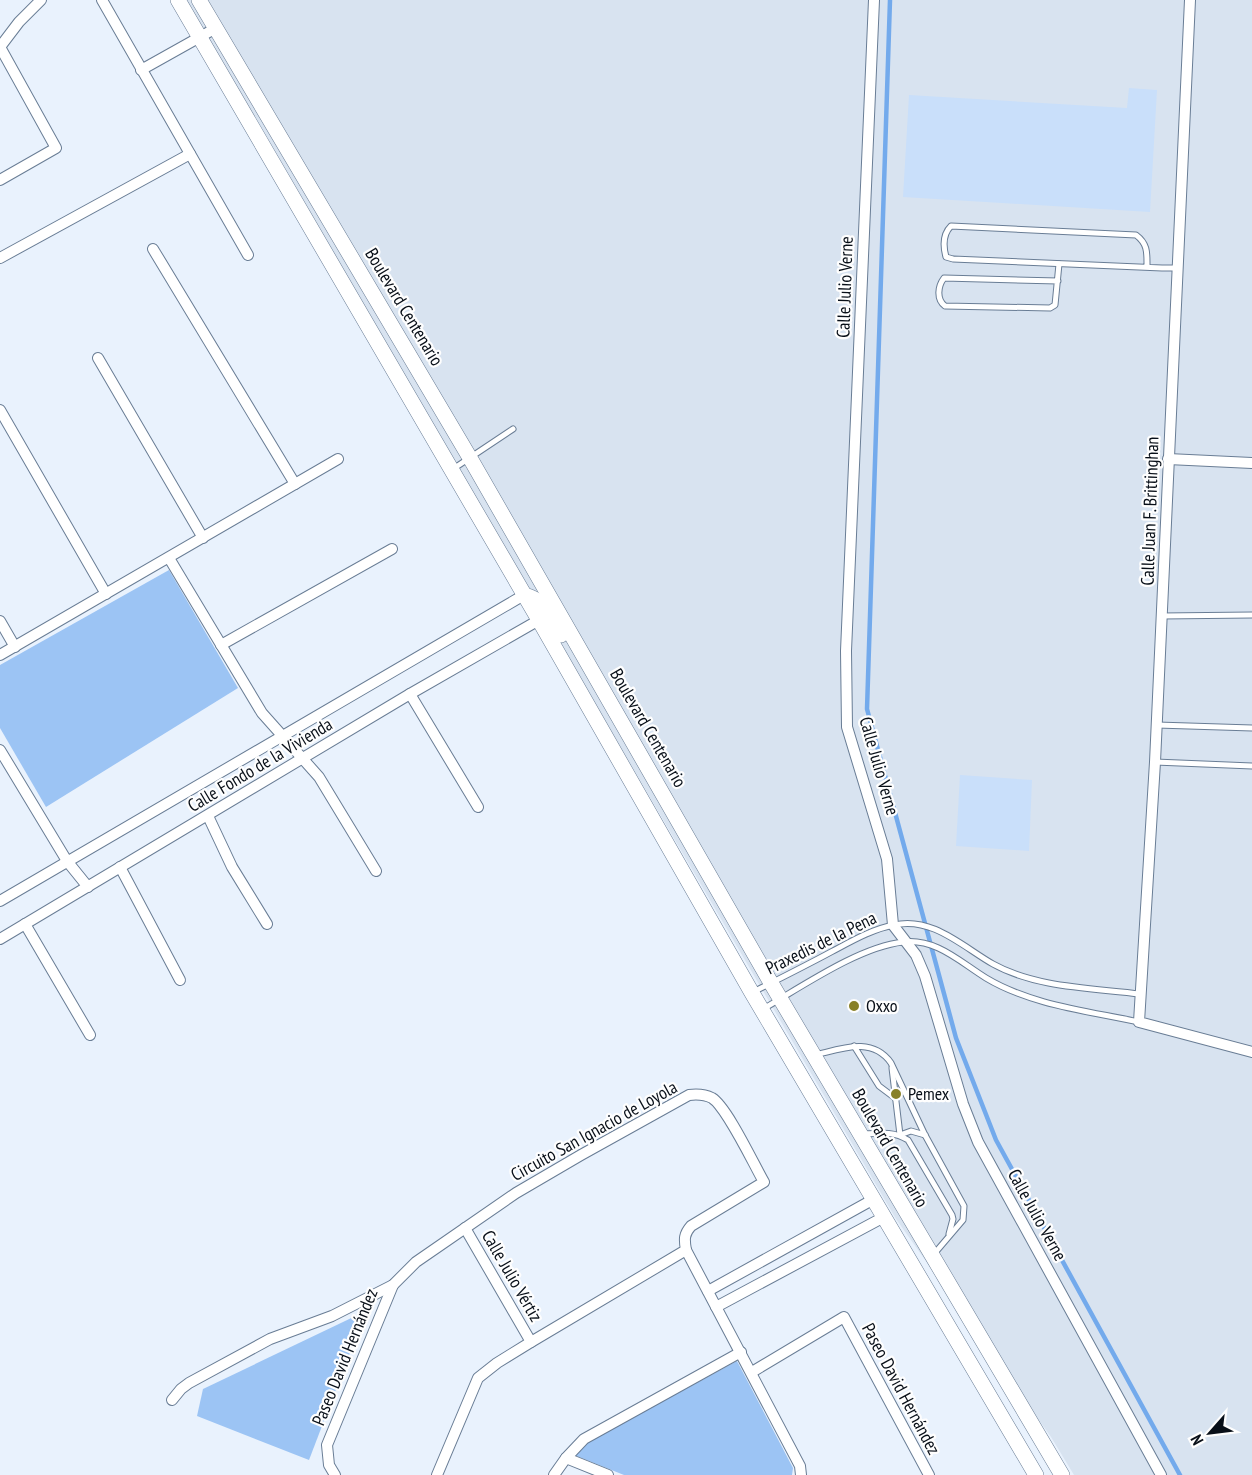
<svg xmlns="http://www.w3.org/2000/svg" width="1252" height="1475" font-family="'PT Sans Narrow',sans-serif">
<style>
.built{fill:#d8e3f0}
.green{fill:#9cc4f4}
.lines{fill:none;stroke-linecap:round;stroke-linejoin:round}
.stream{stroke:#73aaec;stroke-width:4.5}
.building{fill:#c9dffa}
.service-casing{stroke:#697d95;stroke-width:7}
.minor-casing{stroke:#697d95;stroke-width:12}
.secondary-casing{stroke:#697d95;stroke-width:16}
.service{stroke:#fff;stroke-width:5}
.minor{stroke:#fff;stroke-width:10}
.secondary{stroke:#fff;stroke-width:15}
.poi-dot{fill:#888027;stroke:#fefefe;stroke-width:2}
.labels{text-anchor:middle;stroke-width:4.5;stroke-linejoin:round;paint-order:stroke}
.street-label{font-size:18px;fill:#080f18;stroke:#fefefe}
.poi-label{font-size:18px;fill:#080f18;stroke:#fefefe;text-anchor:start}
</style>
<rect width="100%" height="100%" fill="#e9f2fd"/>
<path class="built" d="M185 0H1252V1475H1074L1051 1437 896 1219Z"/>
<g class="green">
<path d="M169 570 238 688 46 807 0 728V665Z"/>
<path d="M366 1311 309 1460 197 1416 203 1389Z"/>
<path d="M737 1361 793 1468 792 1475H624L574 1455 588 1442Z"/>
</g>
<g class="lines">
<path class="stream" d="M890 0 867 709 956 1038 996 1140 1180 1475"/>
</g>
<g class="building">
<path d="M1129 88 1157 90 1150 212 903 197 909 95 1127 108Z"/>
<path d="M960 775 1032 780 1029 851 956 846Z"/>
</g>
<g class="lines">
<defs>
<g id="service">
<path d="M1147 267C1147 253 1148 244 1136 235L951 226C943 234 943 246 946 257L953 259 1162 268H1177"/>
<path d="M1058 281 944 278C938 286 936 299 945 306L1050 308 1055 305 1059 264"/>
<path d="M453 469 513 429"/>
<path d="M1162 616 1252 615"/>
<path d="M1157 725 1252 728"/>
<path d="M1155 762 1252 766"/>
<path d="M753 992C779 979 805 966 831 952 850 942 872 929 894 925 932 916 963 947 993 964 1036 988 1093 988 1140 994"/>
<path d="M763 1009C803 986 859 947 903 942 936 938 960 962 986 978 1031 1005 1088 1011 1139 1022"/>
<path d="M854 1046 879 1086 895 1098"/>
<path d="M815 1055C841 1049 872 1036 891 1063L925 1135 964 1206 963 1220 934 1254"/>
<path d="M892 1068 900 1135 911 1131 925 1135"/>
<path d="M864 1134C880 1133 894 1131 908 1140L952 1215 953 1219 949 1234"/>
</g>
<g id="minor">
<path d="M102 0 248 255"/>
<path d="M874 0 846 651 847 727 887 859 893 925 916 955 925 976 963 1104 978 1142 1161 1475"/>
<path d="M1190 0 1155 762 1139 1022 1252 1052"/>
<path d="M0 47 56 148 0 180"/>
<path d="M0 47 19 22 41 0"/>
<path d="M141 70 216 28"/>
<path d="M153 249 295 484"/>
<path d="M0 258 190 154"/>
<path d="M98 358 203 538"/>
<path d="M0 410 106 594"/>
<path d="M1168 459 1252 463"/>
<path d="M169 558 262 713 319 777 376 871"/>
<path d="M0 621 15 647"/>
<path d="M221 645 392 549"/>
<path d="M0 655 338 459"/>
<path d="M410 694 478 807"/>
<path d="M0 750 67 861 88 887"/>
<path d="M208 816 232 867 267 924"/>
<path d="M120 867 180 980"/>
<path d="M0 901 524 595"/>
<path d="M25 924 90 1035"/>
<path d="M0 939 410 694 539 620"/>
<path d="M465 1228 531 1342"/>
<path d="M686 1250 800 1466 801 1475"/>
<path d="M708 1291 874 1199"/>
<path d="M716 1307 884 1217"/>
<path d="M752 1372 844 1317 929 1475"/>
<path d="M172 1400 181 1389 189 1383 270 1339 332 1316 393 1285 416 1262 516 1193 581 1155 689 1095C697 1094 704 1094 712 1098 727 1107 754 1165 764 1182L691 1226C684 1234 684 1239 686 1250L531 1342 497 1363 478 1378 437 1475"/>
<path d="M566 1458 608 1475"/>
<path d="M335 1475 329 1465 327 1445 393 1285"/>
<path d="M554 1475 566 1458 584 1439 741 1352"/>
</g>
<g id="secondary">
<path d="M178 0 539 620 752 993 1036 1475"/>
<path d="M199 0 470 458 771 983 1062 1475"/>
<path d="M524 595C545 599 550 618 561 635"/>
</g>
</defs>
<use href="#service" class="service-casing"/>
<use href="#minor" class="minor-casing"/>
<use href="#secondary" class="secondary-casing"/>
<use href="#service" class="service"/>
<use href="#minor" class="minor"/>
<use href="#secondary" class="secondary"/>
</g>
<g class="poi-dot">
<circle cx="854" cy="1006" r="6"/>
<circle cx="896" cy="1094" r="6"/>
</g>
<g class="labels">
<g class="street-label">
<text transform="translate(845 287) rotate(-88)" y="6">Calle Julio Verne</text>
<text transform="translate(404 307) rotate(59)" y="6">Boulevard Centenario</text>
<text transform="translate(1150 511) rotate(-88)" y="6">Calle Juan F. Brittinghan</text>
<text transform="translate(648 728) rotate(60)" y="6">Boulevard Centenario</text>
<text transform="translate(260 765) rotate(-31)" y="6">Calle Fondo de la Vivienda</text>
<text transform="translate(879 766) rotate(74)" y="6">Calle Julio Verne</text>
<text transform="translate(821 943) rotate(-26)" y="6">Praxedis de la Pena</text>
<text transform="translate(594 1131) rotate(-29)" y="6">Circuito San Ignacio de Loyola</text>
<text transform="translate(890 1148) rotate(60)" y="6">Boulevard Centenario</text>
<text transform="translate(1037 1215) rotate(61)" y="6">Calle Julio Verne</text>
<text transform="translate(512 1276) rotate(60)" y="6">Calle Julio Vértiz</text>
<text transform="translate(345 1357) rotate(-68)" y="6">Paseo David Hernández</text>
<text transform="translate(901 1389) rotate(62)" y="6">Paseo David Hernández</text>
</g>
<g class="poi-label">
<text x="866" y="1012">Oxxo</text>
<text x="908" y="1100">Pemex</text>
</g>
</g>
<g transform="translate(1210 1433) rotate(242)" stroke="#fefefe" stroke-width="4.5" paint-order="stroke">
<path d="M0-4.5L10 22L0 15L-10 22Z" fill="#080f18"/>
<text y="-9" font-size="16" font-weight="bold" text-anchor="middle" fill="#080f18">N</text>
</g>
</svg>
